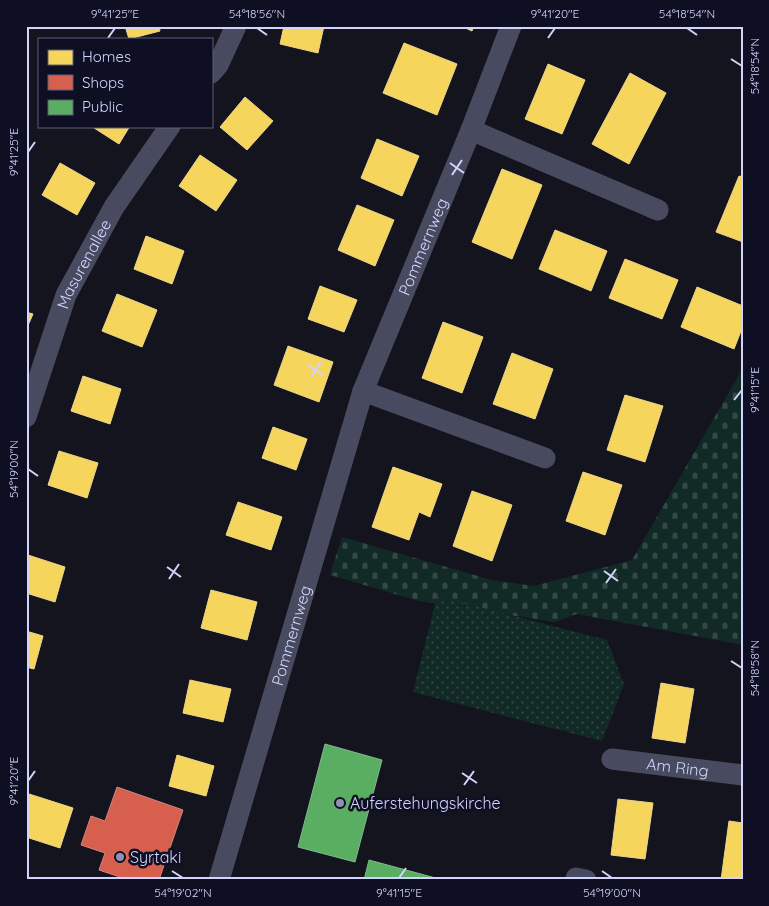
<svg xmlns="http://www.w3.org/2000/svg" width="769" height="906" font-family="Quicksand,sans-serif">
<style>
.cemetery{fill:url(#cemetery-stones)}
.park{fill:url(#park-dots)}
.homes{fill:#f6d55c;stroke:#ebd58d}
.shops{fill:#d6604d;stroke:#d58382}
.public{fill:#5aae61;stroke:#7eb990}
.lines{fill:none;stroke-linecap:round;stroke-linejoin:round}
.street{stroke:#484b5f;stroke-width:21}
.ticks{fill:none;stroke:#d2d4fe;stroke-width:2}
.poi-dot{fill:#9091b0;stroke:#0f0f23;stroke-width:2}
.labels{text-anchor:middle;stroke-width:5;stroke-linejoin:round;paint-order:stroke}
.street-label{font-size:16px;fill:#d2d4fe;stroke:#0f0f23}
.poi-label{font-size:16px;fill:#d2d4fe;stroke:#0f0f23;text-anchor:start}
.neatline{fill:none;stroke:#d2d4fe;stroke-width:2}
.ticks-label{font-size:12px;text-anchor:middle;fill:#d2d4fe}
</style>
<defs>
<pattern id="cemetery-stones" width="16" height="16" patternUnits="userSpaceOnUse" patternTransform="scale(1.25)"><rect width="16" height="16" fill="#122a26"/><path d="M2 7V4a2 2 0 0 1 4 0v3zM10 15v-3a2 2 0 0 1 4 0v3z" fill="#344847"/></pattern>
<pattern id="park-dots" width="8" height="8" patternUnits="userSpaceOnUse" patternTransform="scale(1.25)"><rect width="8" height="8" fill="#122a26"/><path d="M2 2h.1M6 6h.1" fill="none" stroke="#344847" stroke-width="1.8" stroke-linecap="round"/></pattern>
</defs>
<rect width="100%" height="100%" fill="#14141e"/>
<path class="cemetery" d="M743 368V645L577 614 554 622 419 601 330 575 342 537 492 580 534 586 632 560Z"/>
<path class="park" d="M437 596 607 640 624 684 602 741 413 692Z"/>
<g class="homes">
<path d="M125 26H159L160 31 129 39Z"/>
<path d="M284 26H324L318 53 280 44Z"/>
<path d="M461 26H474L472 31Z"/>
<path d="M404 43 457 64 437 115 383 93Z"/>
<path d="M548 64 585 80 562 134 525 119Z"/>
<path d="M630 73 666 93 629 164 592 144Z"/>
<path d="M245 97 273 121 247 150 220 127Z"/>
<path d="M91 126H130L119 144Z"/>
<path d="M377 139 419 156 402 196 361 178Z"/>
<path d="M200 155 237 180 216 211 179 186Z"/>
<path d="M60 163 95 183 77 215 42 195Z"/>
<path d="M502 169 542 185 512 259 472 242Z"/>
<path d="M739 176 743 177V242L716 232Z"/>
<path d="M357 205 394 220 375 266 338 250Z"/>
<path d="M555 230 607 251 591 291 539 269Z"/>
<path d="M146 236 184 251 172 284 134 269Z"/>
<path d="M625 259 678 280 662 319 609 298Z"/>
<path d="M320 286 357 300 344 332 308 319Z"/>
<path d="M697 287 743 306V326L734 349 681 327Z"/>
<path d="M117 294 157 310 142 347 102 331Z"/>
<path d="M26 312 33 314 26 330Z"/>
<path d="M443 322 483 337 462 393 422 378Z"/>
<path d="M288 346 333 362 319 402 274 385Z"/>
<path d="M512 353 553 369 535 419 493 404Z"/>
<path d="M83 376 121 389 110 424 71 411Z"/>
<path d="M625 395 663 406 645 462 607 450Z"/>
<path d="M273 427 307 439 296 470 262 458Z"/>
<path d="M59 451 98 463 87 498 48 485Z"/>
<path d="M393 467 442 484 430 517 419 512 409 540 372 527Z"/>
<path d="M583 472 622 485 605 535 566 521Z"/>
<path d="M472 491 512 505 492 561 453 546Z"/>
<path d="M238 502 282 517 271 550 226 535Z"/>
<path d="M28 555 65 567 55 602 26 593Z"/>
<path d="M211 590 257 602 247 640 201 628Z"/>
<path d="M26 631 43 636 34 669 26 667Z"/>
<path d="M190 680 231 689 223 722 183 713Z"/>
<path d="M661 683 694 689 685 743 652 738Z"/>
<path d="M177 755 214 766 206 796 169 786Z"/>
<path d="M26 793 73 808 60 848 26 837Z"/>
<path d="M618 799 653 803 645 859 611 855Z"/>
<path d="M729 821 743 823V880H721Z"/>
</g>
<path class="shops" d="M117 787 183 810 159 880H129L99 870 105 853 81 845 91 816 105 821Z"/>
<g class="public">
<path d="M325 744 382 760 355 862 298 847Z"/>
<path d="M369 860 443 880H364Z"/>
</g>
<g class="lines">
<g class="street">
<path d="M211 73 218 65 236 26"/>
<path d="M471 130 658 210"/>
<path d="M363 391 545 458"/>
<path id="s1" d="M26 417 66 295 114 207 170 126"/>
<path id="s2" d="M612 759 743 775"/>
<path d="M576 878 586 880"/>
<path id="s3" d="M219 880 363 391 471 130 511 26"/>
</g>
</g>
<path class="ticks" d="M257 28 267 35M687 28 697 35M108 38 115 28M548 38 555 28M731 59 742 66M28 152 35 142M450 163 464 173M452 175 462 160M308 365 323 375M311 377 321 362M734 400 742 390M28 469 38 476M167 567 181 577M604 571 618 581M169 579 179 564M606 583 616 569M731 661 742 668M462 773 477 783M28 781 35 771M464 785 474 771M172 871 183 878M602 871 612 878M399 878 406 868"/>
<g class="poi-dot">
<circle cx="340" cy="803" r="5"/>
<circle cx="120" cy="857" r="5"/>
</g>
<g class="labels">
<g class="street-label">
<text dy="6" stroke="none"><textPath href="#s3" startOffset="666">Pommernweg</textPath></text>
<text dy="6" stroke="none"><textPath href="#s1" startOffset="164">Masurenallee</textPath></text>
<text dy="6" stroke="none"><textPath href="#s3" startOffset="255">Pommernweg</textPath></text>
<text dy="6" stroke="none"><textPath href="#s2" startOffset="66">Am Ring</textPath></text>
</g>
<g class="poi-label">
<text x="350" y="809">Auferstehungskirche</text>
<text x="130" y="863">Syrtaki</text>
</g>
</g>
<rect width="769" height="906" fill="none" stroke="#0f0f23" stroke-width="55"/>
<rect x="38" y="38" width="175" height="90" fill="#0f0f23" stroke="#5d5e7b"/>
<rect x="48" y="50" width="25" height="15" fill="#f6d55c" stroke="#5d5e7b"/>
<text x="82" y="62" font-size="15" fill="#d2d4fe">Homes</text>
<rect x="48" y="75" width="25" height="15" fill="#d6604d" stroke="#5d5e7b"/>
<text x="82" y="88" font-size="15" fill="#d2d4fe">Shops</text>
<rect x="48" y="100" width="25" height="15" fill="#5aae61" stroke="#5d5e7b"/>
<text x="82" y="112" font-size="15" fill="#d2d4fe">Public</text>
<rect x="28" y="28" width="714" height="850" class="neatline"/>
<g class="ticks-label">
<text x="115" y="18">9°41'25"E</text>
<text x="257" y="18">54°18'56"N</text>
<text x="555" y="18">9°41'20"E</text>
<text x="687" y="18">54°18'54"N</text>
<text transform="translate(755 66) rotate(-90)" y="4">54°18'54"N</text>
<text transform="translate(14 152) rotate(-90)" y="4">9°41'25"E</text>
<text transform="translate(755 390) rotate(-90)" y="4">9°41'15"E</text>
<text transform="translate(14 469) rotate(-90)" y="4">54°19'00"N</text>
<text transform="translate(755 668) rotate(-90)" y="4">54°18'58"N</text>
<text transform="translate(14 781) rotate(-90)" y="4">9°41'20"E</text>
<text x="183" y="897">54°19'02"N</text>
<text x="399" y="897">9°41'15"E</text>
<text x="612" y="897">54°19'00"N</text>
</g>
</svg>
